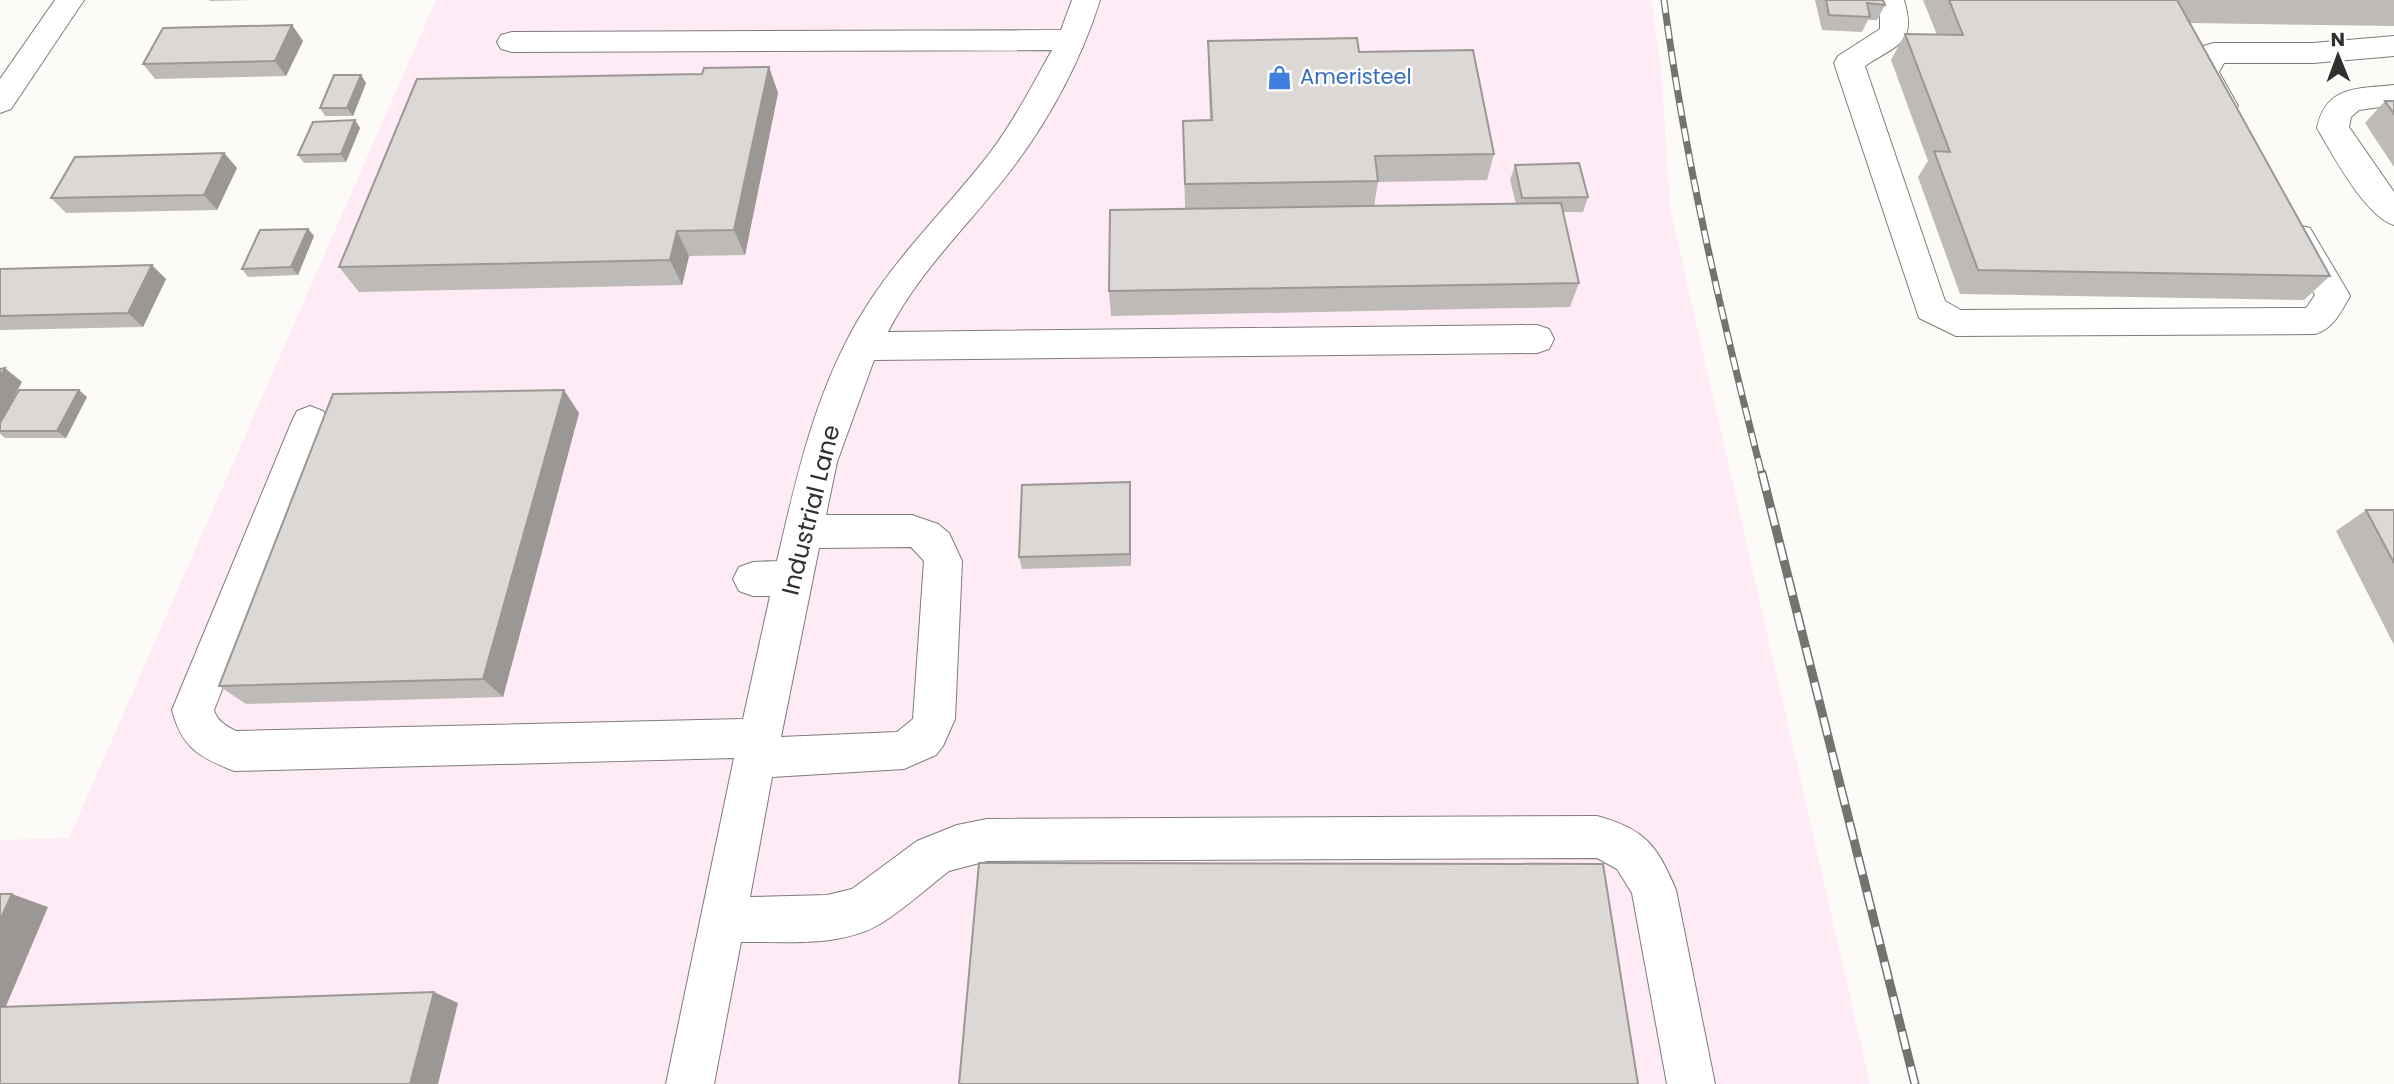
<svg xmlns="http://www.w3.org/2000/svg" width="2394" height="1084" font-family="Poppins,sans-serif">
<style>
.industrial{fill:#feebf5}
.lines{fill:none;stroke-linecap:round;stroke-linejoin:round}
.minor-casing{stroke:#7e7c78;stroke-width:2}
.minor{fill:#fff;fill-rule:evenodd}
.rail-far1-casing{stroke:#757371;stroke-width:7}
.rail-casing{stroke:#757371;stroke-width:9}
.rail-far1{stroke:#fff;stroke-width:4.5;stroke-dasharray:13;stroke-linecap:butt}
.rail{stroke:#fff;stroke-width:6;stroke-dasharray:18;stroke-linecap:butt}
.wall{fill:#bdbab7}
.shaded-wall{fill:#9a9795}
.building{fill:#dcd8d5;stroke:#9a9795;stroke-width:2}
.labels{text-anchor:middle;stroke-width:5;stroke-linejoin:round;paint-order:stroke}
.far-shop-label{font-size:21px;fill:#366cbe;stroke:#fff;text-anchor:start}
.street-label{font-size:24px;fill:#31302e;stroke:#fff}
</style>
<rect width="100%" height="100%" fill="#fdfbf7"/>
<path class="industrial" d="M436 0H1651L1661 66 1670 208 1870 1084H0V840L69 838Z"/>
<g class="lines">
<defs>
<g id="minor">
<path d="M55 0H84L11 109 0 113V79Z"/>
<path d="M1072 0H1100C1082 58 1051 117 1014 166 973 221 919 270 888 332L1537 325 1549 329 1554 339 1549 349 1537 353 874 360 837 462 826 515H912L938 524 949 533 962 561 955 719 943 746 936 755 904 769 772 777 750 897 827 895 852 889 917 841 957 825 987 819 1597 816C1645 829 1657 845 1676 890L1715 1084H1667L1632 893 1617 869 1597 858 987 861 949 871C926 889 904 909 880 924 840 948 785 941 741 942L714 1084H666L734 758 234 771C199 757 182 748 172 710L292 421 297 411 310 406 323 411 328 421 214 710C217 721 226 726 236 731L743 719 770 596H753L739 591 733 579 739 567 753 562 777 561C797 474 817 384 866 307 902 250 951 204 992 150 1015 119 1033 84 1052 50L512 52 501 49 497 42 501 35 512 32 1061 30ZM911 547 924 561 913 719 897 732 781 737 819 548Z"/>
<path d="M1876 0H1904C1917 44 1898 44 1865 66L1945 301 1961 310 2306 308 2315 295 2281 237 2286 228 2298 225 2310 228 2345 287 2350 296C2341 312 2333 329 2315 334L1956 336 1919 318 1834 63 1838 56 1880 29V18Z"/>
<path d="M2394 36V56L2313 63H2224L2219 72 2238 106 2234 113 2223 117 2212 113 2189 72 2203 46 2214 43H2313Z"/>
<path d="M2394 85V105L2359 110 2351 117 2349 127 2394 192V225C2365 216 2333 155 2317 128 2326 85 2358 89 2394 85Z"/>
</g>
</defs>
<use href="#minor" class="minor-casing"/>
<use href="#minor" class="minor"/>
<defs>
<path id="rail-far1" d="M1664 0C1685 161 1722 318 1762 475"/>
<path id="rail" d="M1762 473 1915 1084"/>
</defs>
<use href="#rail-far1" class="rail-far1-casing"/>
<use href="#rail" class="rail-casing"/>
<use href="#rail-far1" class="rail-far1"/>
<use href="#rail" class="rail"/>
</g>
<g class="wall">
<path d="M209 0H253L210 1Z"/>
<path d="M1815 0H1883L1885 5 1877 20H1868L1862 32 1822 30Z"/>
<path d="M1923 0H2394V26L2190 23 2330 276 2304 300 1960 294 1918 177 1928 161 1891 60 1905 34 1937 35Z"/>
<path d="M292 25 303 41 286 76 155 79 143 64Z"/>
<path d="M1208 41 1359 52 1494 154 1487 180 1378 182 1374 206 1516 204 1510 180 1515 165 1588 197 1583 212H1563L1579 283 1570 307 1111 316 1109 291 1185 209 1183 121H1210L1208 67Z"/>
<path d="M769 67 778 93 745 255 689 256 682 285 359 292 339 267 702 74Z"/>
<path d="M366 83 353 116H325L320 108Z"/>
<path d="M2385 101H2394V167L2365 123Z"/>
<path d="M355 120 360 128 346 162 304 163 298 155Z"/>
<path d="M224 153 237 168 217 210 66 213 51 198Z"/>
<path d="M308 229 314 236 298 275 248 277 242 269Z"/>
<path d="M0 269 166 279 143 327 0 330Z"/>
<path d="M87 397 66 438H5L0 434V431Z"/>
<path d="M579 413 503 697 246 704 219 686Z"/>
<path d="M1131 495V566L1022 569 1019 557Z"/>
<path d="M2366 510H2394V645L2336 531Z"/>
</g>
<g class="shaded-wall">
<path d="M292 25 303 41 286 76 275 61Z"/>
<path d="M769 67 778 93 745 255 734 230Z"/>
<path d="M361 75 366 83 353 116 347 108Z"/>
<path d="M355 120 360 128 346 162 341 154Z"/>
<path d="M224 153 237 168 217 210 204 195Z"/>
<path d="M308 229 314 236 298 275 291 267Z"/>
<path d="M677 231 689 256 682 285 670 260Z"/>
<path d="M152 265 166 279 143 327 128 313Z"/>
<path d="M5 368 22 382 0 423V377Z"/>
<path d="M79 390 87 397 66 438 57 431Z"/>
<path d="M564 390 579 413 503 697 483 679Z"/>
<path d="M1130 482 1131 495V566L1130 554Z"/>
<path d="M12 894 48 907 1 1018H0V920Z"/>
<path d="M434 992 458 1003 438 1084H410Z"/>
</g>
<g class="building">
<path d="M1826 0H1883L1885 5 1867 3 1870 17 1829 15Z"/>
<path d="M1949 0H2177L2330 276 1978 270 1934 151 1950 152 1905 34 1963 35Z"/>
<path d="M292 25 275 61 143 64 163 28Z"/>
<path d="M1357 38 1359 52 1473 50 1494 154 1375 156 1378 181 1185 184 1183 121 1212 120 1208 41Z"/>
<path d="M769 67 734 230 677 231 670 260 339 267 417 79 702 74 704 68Z"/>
<path d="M334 75H361L347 108H320Z"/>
<path d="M2385 101H2394V114Z"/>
<path d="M355 120 341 154 298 155 313 122Z"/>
<path d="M224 153 204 195 51 198 75 157Z"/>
<path d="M1579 163 1588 197 1522 198 1515 165Z"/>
<path d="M1561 203 1579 283 1109 291 1110 210Z"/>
<path d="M308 229 291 267 242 269 260 230Z"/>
<path d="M152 265 128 313 0 316V269Z"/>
<path d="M5 368 0 377V369Z"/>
<path d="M19 390H79L57 431H0V423Z"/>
<path d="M564 390 483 679 219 686 333 394Z"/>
<path d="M1130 482V554L1019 557 1022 485Z"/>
<path d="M2366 510H2394V563Z"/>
<path d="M979 863 1603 864 1638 1084H959Z"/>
<path d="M0 894H12L0 920Z"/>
<path d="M434 992 410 1084H0V1007Z"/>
</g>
<defs>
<symbol id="shop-bare" viewBox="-9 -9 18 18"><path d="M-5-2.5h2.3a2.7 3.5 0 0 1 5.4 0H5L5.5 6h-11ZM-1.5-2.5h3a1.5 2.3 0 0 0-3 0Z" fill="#3f7fe0" stroke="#fff" stroke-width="2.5" paint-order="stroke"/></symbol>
</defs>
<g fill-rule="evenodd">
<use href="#shop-bare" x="1262" y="60" width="35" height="35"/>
</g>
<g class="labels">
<g class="far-shop-label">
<text x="1300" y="84">Ameristeel</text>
</g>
<g class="street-label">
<text transform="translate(811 510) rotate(-76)" y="8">Industrial Lane</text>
</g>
</g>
<g transform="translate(2338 56) rotate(359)" stroke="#ffffff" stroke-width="5" paint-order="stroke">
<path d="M0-5L12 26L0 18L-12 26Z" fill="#31302e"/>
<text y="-10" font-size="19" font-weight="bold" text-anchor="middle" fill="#31302e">N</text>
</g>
</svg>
